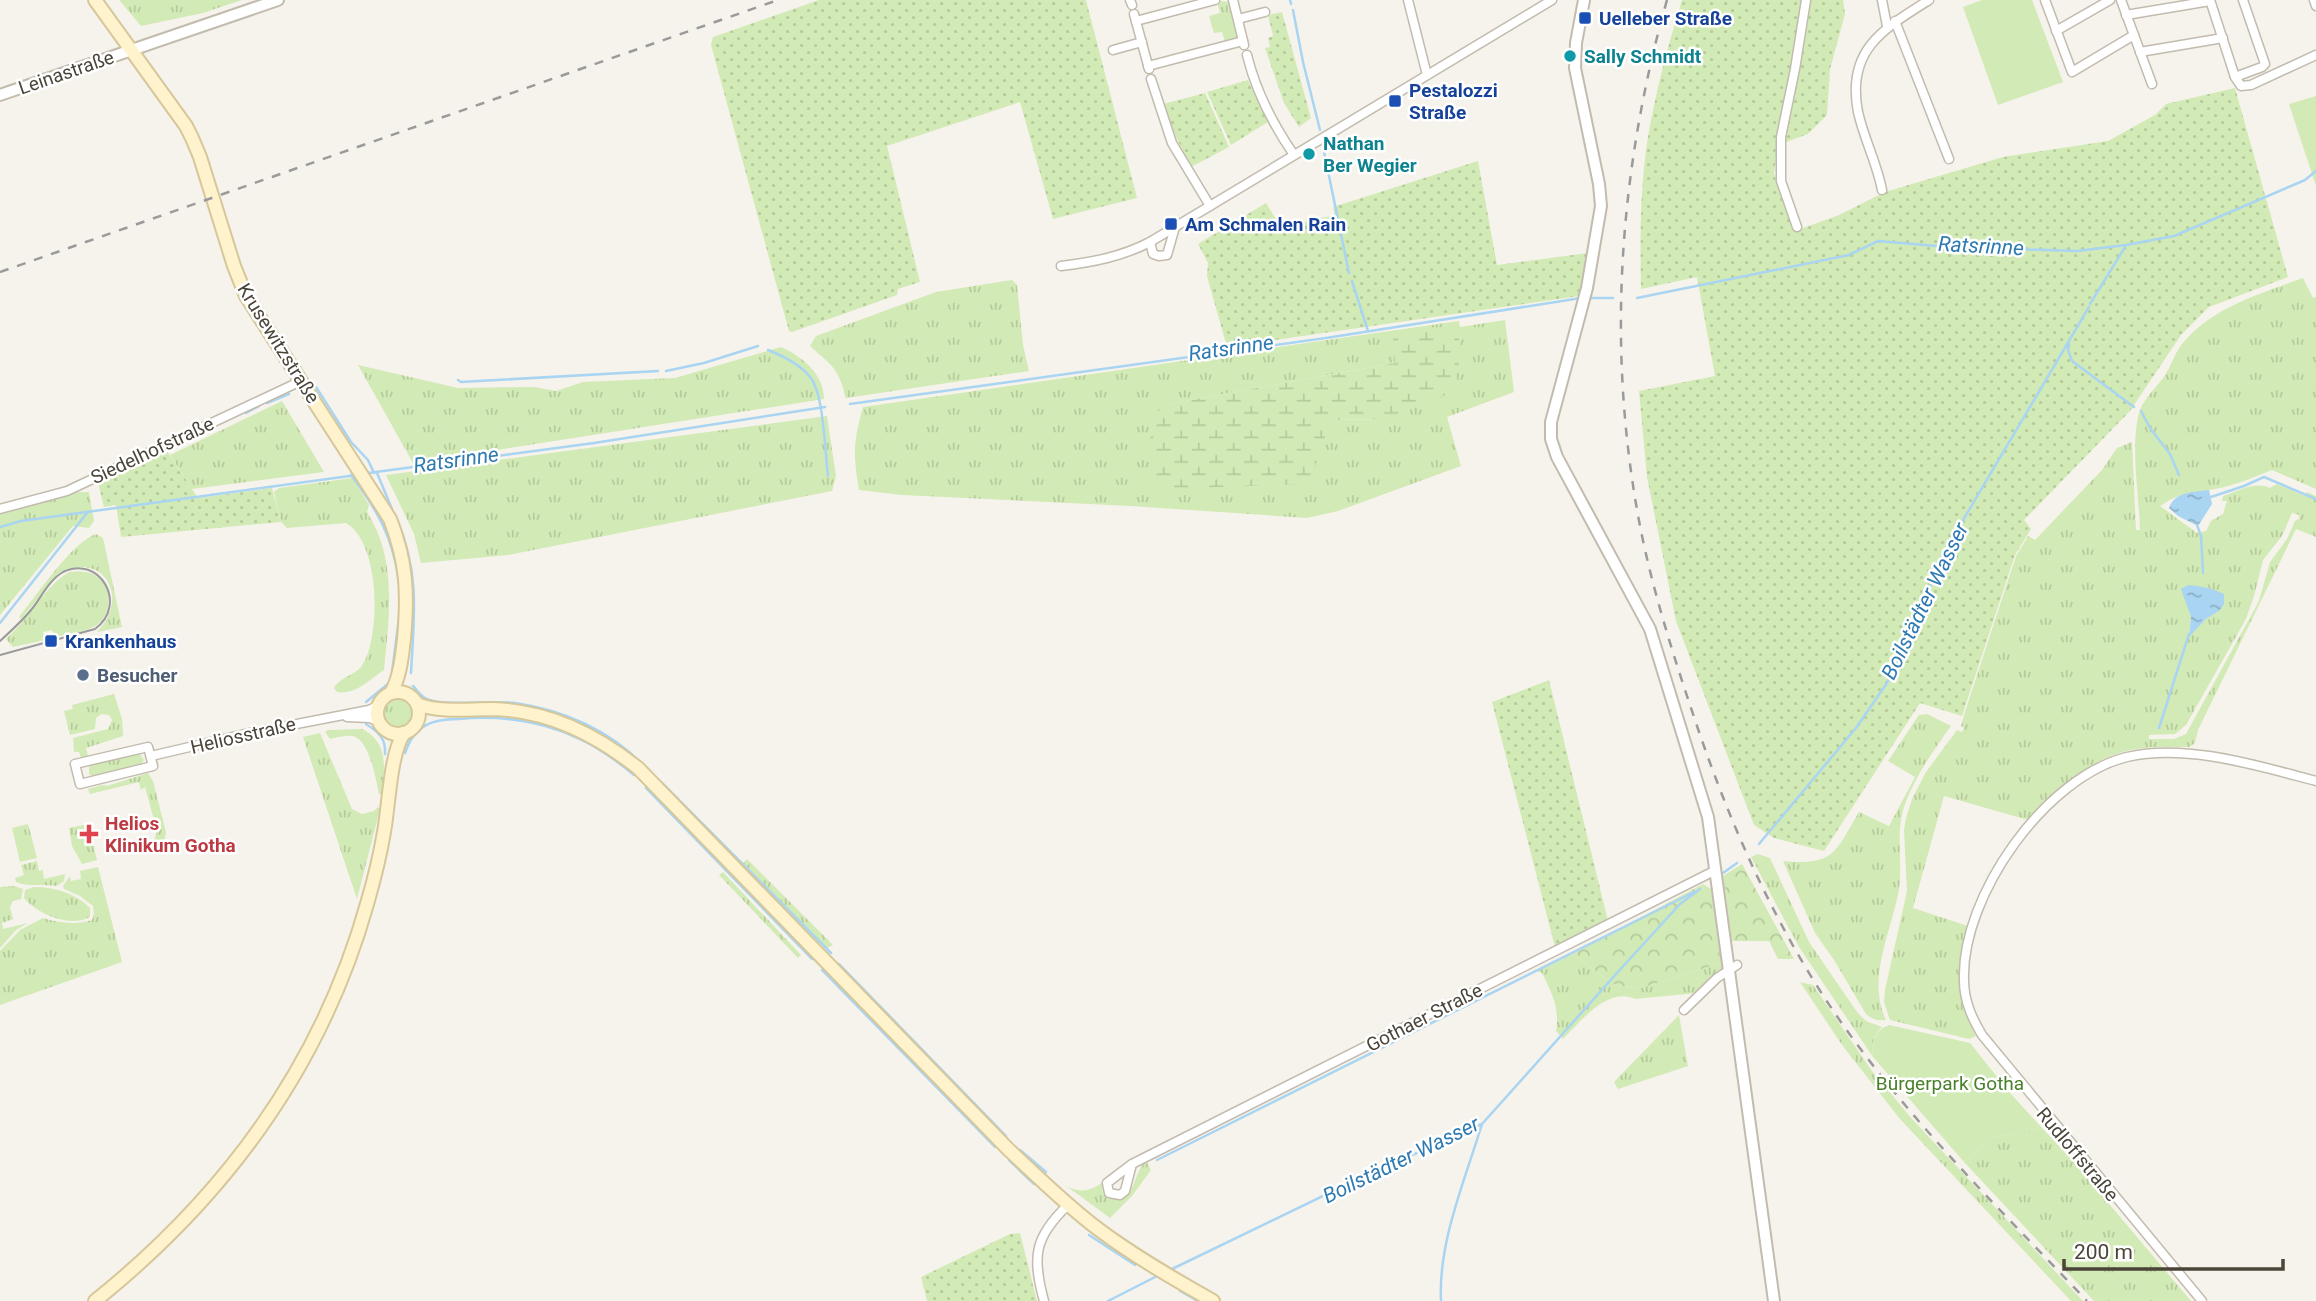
<svg xmlns="http://www.w3.org/2000/svg" width="2316" height="1301" font-family="Roboto,sans-serif">
<style>
.grass{fill:url(#grass-tufts);fill-rule:evenodd}
.forest{fill:url(#forest-crowns)}
.wetland{fill:url(#wetland-marsh)}
.park{fill:#d2eab5}
.garden{fill:url(#garden-dots)}
.water{fill:url(#water-ripples)}
.lines{fill:none;stroke-linecap:round;stroke-linejoin:round}
.stream{stroke:#a9d4f2;stroke-width:2.5}
.minor-casing{stroke:#c2bbae;stroke-width:11}
.tertiary-casing{stroke:#c2bbae;stroke-width:14}
.secondary-casing{stroke:#d6c79b;stroke-width:16}
.minor{stroke:#fff;stroke-width:8}
.tertiary{stroke:#fff;stroke-width:10}
.secondary{stroke:#fff3cd;stroke-width:12}
.tram{stroke:#9a9a9a;stroke-width:2}
.rail{stroke:#9a9a9a;stroke-width:2.5;stroke-dasharray:9 9;stroke-linecap:butt}
.transit-dot{fill:#1a4fb4;stroke:#fff;stroke-width:2.5}
.culture-dot{fill:#0f9aa8;stroke:#fff;stroke-width:2.5}
.service-dot{fill:#5c6f8a;stroke:#fff;stroke-width:2.5}
.health-dot{fill:#e0444e;stroke:#fff;stroke-width:2.5}
.labels{text-anchor:middle;stroke-width:5;stroke-linejoin:round;paint-order:stroke}
.transit-label{font-size:19px;font-weight:bold;fill:#164399;stroke:#fff;text-anchor:start}
.culture-label{font-size:19px;font-weight:bold;fill:#0d838f;stroke:#fff;text-anchor:start}
.street-label{font-size:19px;fill:#4b4439;stroke:#fff}
.service-label{font-size:19px;font-weight:bold;fill:#4e5e75;stroke:#fff;text-anchor:start}
.health-label{font-size:19px;font-weight:bold;fill:#be3a42;stroke:#fff;text-anchor:start}
.park-label{font-size:19px;fill:#4a7f2a;stroke:#fff}
.water-label{font-size:21px;font-style:italic;fill:#2e7ab2;stroke:#fff}
</style>
<defs>
<pattern id="grass-tufts" width="24" height="20" patternUnits="userSpaceOnUse" patternTransform="scale(1.75)"><rect width="24" height="20" fill="#d2eab5"/><path d="M3 7l-1-3M5 7V3M7 7l1-3M15 17l-1-3M17 17v-4M19 17l1-3" fill="none" stroke="#b6ca9c"/></pattern>
<pattern id="forest-crowns" width="20" height="18" patternUnits="userSpaceOnUse" patternTransform="scale(1.75)"><rect width="20" height="18" fill="#d2eab5"/><path d="M2 6a3 3 0 1 1 6 0M12 15a3 3 0 1 1 6 0" fill="none" stroke="#b6ca9c"/></pattern>
<pattern id="wetland-marsh" width="20" height="14" patternUnits="userSpaceOnUse" patternTransform="scale(1.75)"><rect width="20" height="14" fill="#d2eab5"/><path d="M1 5h8M5 5V1M11 12h8M15 12V8" fill="none" stroke="#b6ca9c"/></pattern>
<pattern id="garden-dots" width="8" height="8" patternUnits="userSpaceOnUse" patternTransform="scale(1.75)"><rect width="8" height="8" fill="#d2eab5"/><path d="M2 2h.1M6 6h.1" fill="none" stroke="#b6ca9c" stroke-width="1.8" stroke-linecap="round"/></pattern>
<pattern id="water-ripples" width="26" height="14" patternUnits="userSpaceOnUse" patternTransform="scale(1.75)"><rect width="26" height="14" fill="#a9d4f2"/><path d="M2 4q2-2 4 0t4 0M15 11q2-2 4 0t4 0" fill="none" stroke="#8caec5"/></pattern>
</defs>
<rect width="100%" height="100%" fill="#f6f3ec"/>
<g class="grass">
<path d="M119 0H242L203 13 141 26Z"/>
<path d="M1222 1 1228 2 1232 8 1238 36 1234 40 1225 42 1222 32 1214 33 1209 16 1220 13 1217 2Z"/>
<path d="M2303 278 2313 298 2316 297V489L2272 470C2256 476 2241 483 2224 487 2195 494 2187 488 2160 506L2197 533 2206 531 2211 521 2223 514 2227 501H2222L2223 496C2239 491 2254 481 2270 488L2277 484 2305 496 2307 492 2316 496V537L2296 529 2198 730 2195 743 2189 747C2169 747 2149 746 2130 750 2088 759 2056 791 2028 820L1944 796 1913 908 1968 926C1957 973 1954 991 1976 1036L1969 1039 1890 1020 1884 1002 1885 990 1907 891 1904 830 1906 818 1912 799 1926 772 1957 730 1962 732 1964 728 1961 726 1964 715 2016 556 2028 536 2035 540 2102 470 2117 448 2132 442 2136 530H2140C2139 497 2131 449 2138 417 2141 401 2154 390 2164 377 2171 367 2174 354 2182 344 2212 307 2260 294 2303 278ZM2292 513 2299 515V519L2295 521 2287 539 2270 562 2259 601 2186 734 2174 739H2149V735L2175 734 2186 725 2246 619 2254 596 2263 560 2282 536ZM2184 596 2219 611 2206 619 2189 636 2191 617Z"/>
<path d="M1012 280 1017 285 1023 345 1029 371 846 398C838 367 833 367 810 346L816 336 936 292Z"/>
<path d="M1505 320 1514 392 1447 417 1461 466 1338 511 1307 518 1131 506 902 495 859 490C853 453 853 443 863 407L1459 321 1460 327ZM1395 363 1385 419 1331 420 1168 404Z"/>
<path d="M781 347C803 357 824 374 824 399L413 463 358 365 458 388 534 387 556 391 583 382 675 378Z"/>
<path d="M282 401 324 472 192 489 170 455Z"/>
<path d="M827 416 836 476 832 491 508 555 421 563 414 534 386 475Z"/>
<path d="M353 478 369 505 367 512C398 561 389 617 384 670 369 680 356 695 337 692L334 688C341 676 357 675 363 664 381 634 380 542 346 523L287 528 281 522 274 492 279 488Z"/>
<path d="M74 492H89L94 521 89 528 73 526 0 615V512Z"/>
<path d="M96 534 103 538 122 627 97 632C131 598 104 550 59 573L21 619 19 617C37 595 72 542 96 534Z"/>
<path d="M69 572C78 571 89 571 96 576 113 588 112 613 97 625 85 633 67 634 54 637L52 630 43 632 45 640 13 647 6 639C28 619 46 585 69 572Z"/>
<path d="M114 694 122 719 123 736 86 748 88 756 81 758 79 752H74L73 738 108 729 112 720 109 715 101 714 96 718 95 729 70 735 64 711 73 709 72 705Z"/>
<circle cx="398" cy="713" r="19"/>
<path d="M1927 714 1951 726C1933 751 1916 775 1905 804 1895 832 1903 861 1899 889 1892 931 1866 978 1886 1020 1877 1021 1873 1020 1866 1014L1834 960 1815 933 1783 861C1835 866 1835 852 1859 812L1889 826 1915 777 1888 761 1919 715Z"/>
<path d="M362 729C390 743 384 769 382 795L379 794C376 779 369 738 352 736 345 735 336 738 330 739L325 732 328 730Z"/>
<path d="M320 733 352 809 362 814 374 811 378 807 380 809 357 899 303 737Z"/>
<path d="M139 753 144 760 139 767 93 777 89 774V767L93 763Z"/>
<path d="M148 773 153 781 166 832 165 839 159 843 154 841 157 831 145 787 141 790 139 782 90 794 88 789 102 785 107 786Z"/>
<path d="M28 824 37 858 20 862 12 828Z"/>
<path d="M88 824 97 860 82 864 72 846 69 828Z"/>
<path d="M1758 854 1770 858 1809 942 1857 1012 1866 1021 1882 1027C1873 1036 1872 1044 1873 1057L1799 947 1751 857Z"/>
<path d="M747 859 833 945 827 948 743 863Z"/>
<path d="M37 861 39 871 43 870 44 879 65 874 64 881 57 886C44 884 27 887 16 882L15 878 24 875 21 865Z"/>
<path d="M98 867 122 962 0 1005V951L20 930 43 918C58 923 77 925 92 920L94 914 93 906 80 896 64 889 63 886 70 876 71 881 81 879 80 871Z"/>
<path d="M723 872 801 955 798 958 719 875Z"/>
<path d="M14 886 23 889 21 899 13 901 10 907 13 919 2 923 3 929 28 923 16 930 0 948V887Z"/>
<path d="M34 887C55 887 75 893 90 908V917C70 928 37 914 24 898L25 890Z"/>
<path d="M1573 954 1613 984 1638 989 1721 963 1722 970 1697 993 1635 999C1608 986 1580 1022 1563 1039L1556 1031C1560 1009 1552 993 1542 973L1537 971Z"/>
<path d="M1800 982 1813 985 1872 1071 1912 1119 2083 1301H2071L1900 1119 1842 1045Z"/>
<path d="M1679 1015 1688 1066 1618 1089 1614 1082Z"/>
<path d="M2043 1129 2072 1160 2191 1301H2094L1964 1162 1994 1137Z"/>
<path d="M1146 1161 1151 1170 1132 1196 1110 1218 1065 1185C1078 1193 1089 1192 1102 1183L1103 1194 1108 1199H1122C1136 1192 1134 1172 1146 1161Z"/>
</g>
<g class="forest">
<path d="M1742 864 1794 959H1778L1769 941H1732L1723 876Z"/>
<path d="M1703 884 1711 889 1721 963 1638 989 1613 984 1573 954Z"/>
</g>
<path class="wetland" d="M1459 327V365L1453 392 1385 419 1331 420 1309 484 1158 489 1148 419 1168 404 1395 363 1393 336Z"/>
<g class="park">
<path d="M1982 0H2032L2063 82 1998 105 1963 7Z"/>
<path d="M2316 96V186L2289 104Z"/>
<path d="M1889 1025 1970 1043 2010 1093 2043 1129 1994 1137 1964 1162 1873 1057C1872 1043 1874 1030 1889 1025Z"/>
</g>
<g class="garden">
<path d="M819 0H1086L1137 198 1053 219 1020 102 887 146 920 282 898 289 897 295 792 332 789 331 711 45 713 37Z"/>
<path d="M1682 0H1843L1845 14 1830 69 1827 115 1808 134 1778 145 1774 174 1795 231 1839 215 1885 192 2003 157 2108 141 2155 115 2166 104 2235 88 2288 277 2209 307 2181 335 2130 411 2024 520 2031 529 2015 555 1962 716 1920 703 1824 851 1774 838 1754 825 1676 621 1647 477 1639 391 1715 376 1697 277 1641 289C1640 239 1640 187 1648 137 1656 91 1668 45 1682 0Z"/>
<path d="M1282 12 1311 118 1299 127 1284 103 1265 48 1270 47 1268 38 1273 36 1268 15Z"/>
<path d="M1248 80 1268 122 1231 145 1207 92Z"/>
<path d="M1205 93 1229 147 1191 167 1176 137 1163 104Z"/>
<path d="M1478 161 1497 265 1588 253 1579 296 1227 347 1207 276 1208 263 1198 244 1266 203 1283 231 1295 224 1335 215 1333 207Z"/>
<path d="M167 451 198 498 272 488 281 522 121 537 116 505 104 507 98 483Z"/>
<path d="M1549 680 1608 921 1555 947 1492 702Z"/>
<path d="M1020 1233 1037 1301H927L921 1277 1010 1234Z"/>
</g>
<g class="water">
<path d="M2209 490 2212 504 2198 526 2178 516 2169 508C2175 491 2194 492 2209 490Z"/>
<path d="M2188 585C2201 586 2212 588 2224 594V604L2219 611 2206 619 2189 637 2191 617 2181 589Z"/>
</g>
<g class="lines">
<g class="stream">
<path d="M1290 0 1291 4"/>
<path d="M1293 10 1303 62 1320 130"/>
<path d="M1322 142 1349 273"/>
<path d="M1352 281 1368 331"/>
<path d="M1588 298H1613"/>
<path d="M1637 298 1849 255 1878 241 1948 247 2077 251 2126 245 2174 236 2305 180 2316 171"/>
<path d="M2090 304 2125 247"/>
<path d="M2069 344 2068 350 2072 361 2134 407"/>
<path d="M768 350C783 356 800 364 810 377 824 393 825 453 828 476"/>
<path d="M666 371 704 363 758 346"/>
<path d="M458 380 461 382 658 371"/>
<path d="M316 387 351 442 368 460 374 473"/>
<path d="M267 403 289 394"/>
<path d="M850 404 1326 338 1581 298"/>
<path d="M2141 411 2150 428 2170 454 2179 475"/>
<path d="M246 413 259 406"/>
<path d="M368 473 594 443 825 407"/>
<path d="M377 473 392 509"/>
<path d="M351 475C378 511 393 537 399 582"/>
<path d="M2211 497 2244 486 2264 477 2316 499"/>
<path d="M398 522C420 576 414 617 411 673"/>
<path d="M2197 525 2201 536 2203 573"/>
<path d="M0 527 21 521 357 475"/>
<path d="M0 623 87 513"/>
<path d="M392 672 400 610"/>
<path d="M413 686C417 690 420 695 425 698 437 707 495 700 515 703 563 710 609 730 643 765"/>
<path d="M366 702 389 683"/>
<path d="M366 724C379 732 386 739 385 754"/>
<path d="M2159 728 2189 634"/>
<path d="M405 753C409 742 413 734 423 727 433 720 447 719 459 719 502 715 542 721 580 739 600 748 617 761 634 775"/>
<path d="M661 782 831 953"/>
<path d="M646 788 812 959"/>
<path d="M1759 844 1856 728 1887 683 1933 580 1943 554 2089 307"/>
<path d="M1723 873 1737 863"/>
<path d="M839 964 1006 1136"/>
<path d="M822 970 995 1147"/>
<path d="M1020 1150 1046 1172"/>
<path d="M1009 1160 1034 1184"/>
<path d="M1157 1160 1694 892"/>
<path d="M1089 1235 1135 1265"/>
<path d="M1170 1270 1358 1179 1482 1124 1617 973 1680 904 1700 889"/>
<path d="M1180 1291 1198 1301"/>
<path d="M1108 1301 1161 1274"/>
<path d="M1441 1301C1438 1242 1465 1180 1482 1124"/>
</g>
<defs>
<g id="minor">
<path d="M1130 0 1132 5"/>
<path d="M1233 0 1244 45"/>
<path d="M1408 0 1427 75"/>
<path d="M1882 0 1887 26"/>
<path d="M2045 0 2072 72 2134 35"/>
<path d="M2121 0 2152 84"/>
<path d="M2210 0 2235 77 2241 86 2251 85 2316 55"/>
<path d="M2314 0 2316 6"/>
<path d="M1134 14 1149 69"/>
<path d="M2126 15 2210 1"/>
<path d="M1238 19 1265 12"/>
<path d="M1136 21 1215 0"/>
<path d="M1895 21 1949 159"/>
<path d="M2056 31 2110 0"/>
<path d="M1113 50 1142 42"/>
<path d="M2140 52 2223 38"/>
<path d="M1247 55C1256 92 1272 123 1294 155"/>
<path d="M1148 66 1243 41"/>
<path d="M2235 77 2262 67 2265 64 2243 0"/>
<path d="M1151 79 1172 143 1210 206"/>
<path d="M1882 190C1877 163 1864 139 1858 112 1846 50 1883 29 1929 0"/>
<path d="M1797 227 1781 181V137L1795 69 1806 0"/>
<path d="M1150 242 1153 254 1159 256 1167 255 1175 227"/>
<path d="M1061 266C1093 262 1121 257 1150 242L1552 0"/>
<path d="M0 509 67 491 301 381"/>
<path d="M347 717 370 718 378 721"/>
<path d="M148 747 153 766 80 784 75 764Z"/>
<path d="M151 756 245 734 369 710 378 706"/>
<path d="M1684 1010 1717 978 1737 965"/>
<path d="M1132 1164 1125 1191 1120 1195 1109 1193 1107 1183 1132 1164 1716 870"/>
<path d="M1044 1301C1032 1257 1034 1237 1068 1205"/>
<path d="M2202 1301 1982 1035C1972 1018 1964 1001 1964 980 1961 897 2045 777 2127 757 2186 743 2259 766 2316 781"/>
</g>
<g id="tertiary">
<path d="M1584 0 1576 43 1575 68 1599 184 1601 206 1587 288 1551 422V439L1557 457 1650 629 1708 817 1774 1301"/>
<path d="M0 95 278 0"/>
</g>
<g id="secondary">
<path d="M95 0 186 126 192 138 200 157 234 266 246 296 390 519C407 562 408 594 404 639 402 657 400 677 391 693"/>
<circle cx="398" cy="713" r="21"/>
<path d="M417 704C441 713 468 709 493 709 549 711 595 734 638 768L1008 1149C1038 1177 1066 1205 1098 1229 1134 1256 1174 1279 1213 1301"/>
<path d="M95 1301C226 1196 321 1067 367 904 374 880 380 856 384 832 389 805 390 754 404 733"/>
</g>
</defs>
<use href="#minor" class="minor-casing"/>
<use href="#tertiary" class="tertiary-casing"/>
<use href="#secondary" class="secondary-casing"/>
<use href="#minor" class="minor"/>
<use href="#tertiary" class="tertiary"/>
<use href="#secondary" class="secondary"/>
<path class="tram" d="M0 641C11 631 22 621 31 610 41 598 49 580 63 572 99 554 129 604 95 629L0 655"/>
<g class="rail">
<path d="M1667 0C1618 173 1606 354 1641 531 1653 590 1671 648 1690 705 1724 809 1766 908 1826 1000 1899 1111 1996 1205 2087 1301"/>
<path d="M0 272 778 0"/>
</g>
</g>
<g class="transit-dot">
<rect x="1578" y="11" width="14" height="14" rx="3.5"/>
<rect x="1388" y="94" width="14" height="14" rx="3.5"/>
<rect x="1164" y="217" width="14" height="14" rx="3.5"/>
<rect x="44" y="634" width="14" height="14" rx="3.5"/>
</g>
<g class="culture-dot">
<circle cx="1570" cy="56" r="7"/>
<circle cx="1309" cy="154" r="7"/>
</g>
<circle class="service-dot" cx="83" cy="675" r="7"/>
<path class="health-dot" d="M85.5 823.5h7v7h7v7h-7v7h-7v-7h-7v-7h7z"/>
<g class="labels">
<g class="transit-label">
<text x="1599" y="25">Uelleber Straße</text>
<text x="1409" y="97">Pestalozzi<tspan x="1409" dy="22">Straße</tspan></text>
<text x="1185" y="231">Am Schmalen Rain</text>
<text x="65" y="648">Krankenhaus</text>
</g>
<g class="culture-label">
<text x="1584" y="63">Sally Schmidt</text>
<text x="1323" y="150">Nathan<tspan x="1323" dy="22">Ber Wegier</tspan></text>
</g>
<g class="street-label">
<text transform="translate(66 72) rotate(-19)" y="7">Leinastraße</text>
<text transform="translate(279 343) rotate(58)" y="7">Krusewitzstraße</text>
<text transform="translate(152 450) rotate(-25)" y="7">Siedelhofstraße</text>
<text transform="translate(243 735) rotate(-13)" y="7">Heliosstraße</text>
<text transform="translate(1424 1017) rotate(-27)" y="7">Gothaer Straße</text>
<text transform="translate(2078 1154) rotate(50)" y="7">Rudloffstraße</text>
</g>
<g class="service-label">
<text x="97" y="682">Besucher</text>
</g>
<g class="health-label">
<text x="105" y="830">Helios<tspan x="105" dy="22">Klinikum Gotha</tspan></text>
</g>
<g class="park-label">
<text x="1950" y="1090">Bürgerpark Gotha</text>
</g>
<g class="water-label">
<text transform="translate(1981 246) rotate(3)" y="7">Ratsrinne</text>
<text transform="translate(1231 348) rotate(-8)" y="7">Ratsrinne</text>
<text transform="translate(456 460) rotate(-8)" y="7">Ratsrinne</text>
<text transform="translate(1925 601) rotate(-64)" y="7">Boilstädter Wasser</text>
<text transform="translate(1401 1160) rotate(-26)" y="7">Boilstädter Wasser</text>
</g>
</g>
<path d="M2064 1259v10h219v-10" fill="none" stroke="#4b4439" stroke-width="3.5"/>
<text x="2074" y="1259" font-size="21" fill="#4b4439" stroke="#ffffff" stroke-width="5" paint-order="stroke">200 m</text>
</svg>
